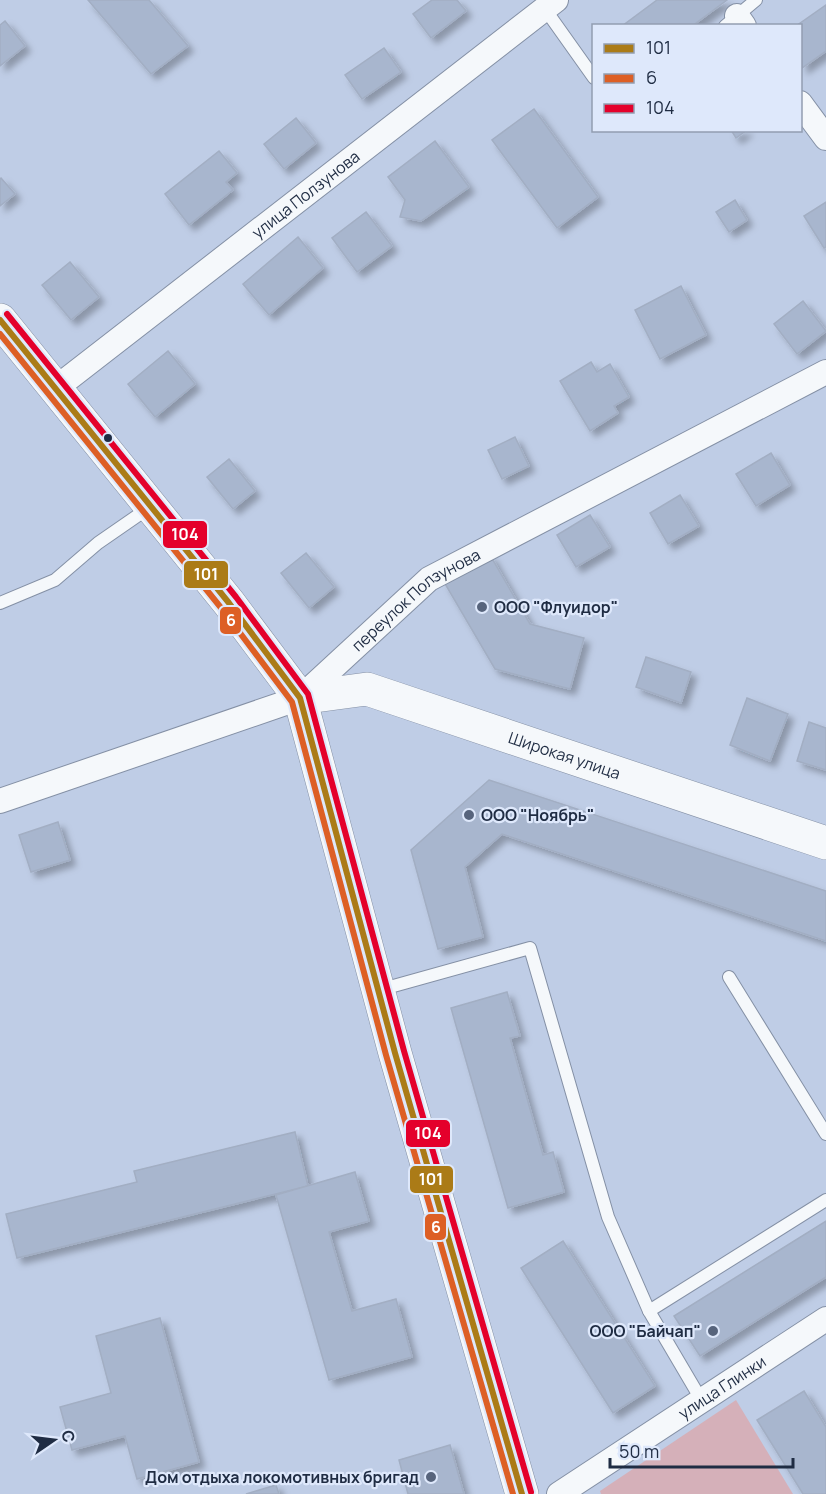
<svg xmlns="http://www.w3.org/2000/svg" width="826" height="1494" font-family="Manrope,sans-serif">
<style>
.green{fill:#d5b0b9}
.building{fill:#a8b6ce;stroke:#a2aec3;stroke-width:1.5;filter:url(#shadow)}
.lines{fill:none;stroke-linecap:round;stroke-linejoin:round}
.lane-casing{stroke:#8490a5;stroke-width:14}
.street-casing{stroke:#8490a5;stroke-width:26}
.secondary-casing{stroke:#8490a5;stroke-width:34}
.lane{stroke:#f5f8fb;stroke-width:12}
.street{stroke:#f5f8fb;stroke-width:24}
.secondary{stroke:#f5f8fb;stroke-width:33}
.bus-1-casing{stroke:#dee8fb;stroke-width:10}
.bus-2-casing{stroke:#dee8fb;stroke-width:10}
.bus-3-casing{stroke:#dee8fb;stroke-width:10}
.bus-1{stroke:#ab7b17;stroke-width:6}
.bus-2{stroke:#dd5f25;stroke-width:6}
.bus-3{stroke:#e4002b;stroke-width:6}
.bus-dot{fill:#1f2c43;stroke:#dee8fb;stroke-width:2}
.poi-dot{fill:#57647c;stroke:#dee8fb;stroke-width:2}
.labels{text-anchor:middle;stroke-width:4.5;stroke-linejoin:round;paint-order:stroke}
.street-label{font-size:16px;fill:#1f2c43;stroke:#dee8fb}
.poi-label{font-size:16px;font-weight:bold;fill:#1f2c43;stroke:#dee8fb;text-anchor:start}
.line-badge{stroke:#dee8fb;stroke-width:2}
.badge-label{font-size:16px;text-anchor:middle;font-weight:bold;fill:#fff}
</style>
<defs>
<filter id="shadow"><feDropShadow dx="5.5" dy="5.5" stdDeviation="3" flood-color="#0004"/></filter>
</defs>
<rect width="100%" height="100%" fill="#bfcde6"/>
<path class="green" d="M736 1400 793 1494H601L600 1491Z"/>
<g class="building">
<path d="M88 0H149L188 46 151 74Z"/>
<path d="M432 0H457L466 11 431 38 413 14Z"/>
<path d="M657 0H727L692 26H622Z"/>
<path d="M826 5V51L802 68 800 26H796Z"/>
<path d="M5 21 25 46 0 66V25Z"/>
<path d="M384 48 401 72 362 99 345 75Z"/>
<path d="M534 109 598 197 557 228 492 140Z"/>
<path d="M296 118 316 143 284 169 264 144Z"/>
<path d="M731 130H747L736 138Z"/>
<path d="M435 141 469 187 421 221 400 217 405 200 388 177Z"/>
<path d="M219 151 237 173 226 182 233 190 189 225 165 194Z"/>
<path d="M1 178 15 194 0 206V179Z"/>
<path d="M735 200 747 220 729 232 716 212Z"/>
<path d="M826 202V247L824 248 804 216Z"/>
<path d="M366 212 392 246 357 272 332 238Z"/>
<path d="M298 237 323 268 269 315 243 284Z"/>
<path d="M70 262 99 297 71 320 42 285Z"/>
<path d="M681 286 706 335 660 359 635 310Z"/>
<path d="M803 301 826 331 797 354 774 324Z"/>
<path d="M168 351 195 384 155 417 128 384Z"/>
<path d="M591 362 597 372 610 364 629 397 614 406 618 413 590 431 560 381Z"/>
<path d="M515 437 529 466 502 479 488 450Z"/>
<path d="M771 453 790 485 756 506 736 474Z"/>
<path d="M229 459 255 491 233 509 207 477Z"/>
<path d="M680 495 699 526 668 544 650 513Z"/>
<path d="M590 515 610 547 576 567 557 535Z"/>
<path d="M306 553 334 587 309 608 281 573Z"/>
<path d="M490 555 530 624 584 638 570 689 495 669 444 582Z"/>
<path d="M646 657 691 672 681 703 636 687Z"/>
<path d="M747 698 788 714 770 761 730 745Z"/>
<path d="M809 722 826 728V770L797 761Z"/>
<path d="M489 780 826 891V941L502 834 465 867 483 937 438 949 411 850Z"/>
<path d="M58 822 70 860 31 872 19 835Z"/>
<path d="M507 992 520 1036 510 1038 543 1155 553 1152 564 1192 508 1208 451 1008Z"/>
<path d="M295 1132 308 1186 17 1258 6 1214 137 1182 134 1171Z"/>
<path d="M355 1172 369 1221 329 1232 352 1311 396 1299 412 1357 329 1380 276 1195Z"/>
<path d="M826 1221V1277L700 1356 674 1316Z"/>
<path d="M563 1241 655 1386 613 1413 521 1268Z"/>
<path d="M160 1318 199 1462 137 1479 125 1436 72 1450 60 1407 111 1393 96 1336Z"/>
<path d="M804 1391 826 1427V1494H803L757 1420Z"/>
<path d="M450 1445 464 1494H408L399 1460Z"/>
<path d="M276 1485 279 1494H246Z"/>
</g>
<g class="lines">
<defs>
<g id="lane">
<path d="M545 9 594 78"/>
<path d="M725 26 756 0"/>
<path d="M0 603 55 580 98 543 150 507"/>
<path d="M729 977 826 1134"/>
<path d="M379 990 530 948 608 1217 649 1311"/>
<path d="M702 1401 649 1311 826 1200"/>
</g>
<g id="street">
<path d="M737 16 744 26"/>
<path d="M800 103 826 138"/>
<path id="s1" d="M56 388 556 0"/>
<path id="s2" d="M0 801 300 698 429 579 826 372"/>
<path id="s3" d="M559 1494 826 1319"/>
</g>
<g id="secondary">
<path d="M0 320 229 603 300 698 395 1053 522 1494"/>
<path id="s4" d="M300 698 367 689 826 843"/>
</g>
</defs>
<use href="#lane" class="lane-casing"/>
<use href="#street" class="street-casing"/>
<use href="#secondary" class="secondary-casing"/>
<use href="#lane" class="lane"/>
<use href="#street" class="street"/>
<use href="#secondary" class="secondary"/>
<defs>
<path id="bus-1" d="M0 320 229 603 300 698 395 1053 522 1494"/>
<path id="bus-2" d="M0 334 222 609 292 702 386 1055 513 1494"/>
<path id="bus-3" d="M7 314 236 597 308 694 404 1051 531 1492"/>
</defs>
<use href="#bus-1" class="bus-1-casing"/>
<use href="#bus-2" class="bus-2-casing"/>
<use href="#bus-3" class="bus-3-casing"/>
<use href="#bus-1" class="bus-1"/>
<use href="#bus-2" class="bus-2"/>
<use href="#bus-3" class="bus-3"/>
</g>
<circle class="bus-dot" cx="108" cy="438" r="5"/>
<g class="poi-dot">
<circle cx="482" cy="607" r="6"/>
<circle cx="469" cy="815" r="6"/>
<circle cx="713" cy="1331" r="6"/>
<circle cx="431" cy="1477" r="6"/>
</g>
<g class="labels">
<g class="street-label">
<text dy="6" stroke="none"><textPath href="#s1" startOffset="316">улица Ползунова</textPath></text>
<text dy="6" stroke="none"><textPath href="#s2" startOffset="470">переулок Ползунова</textPath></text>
<text dy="6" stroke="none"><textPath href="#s4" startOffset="276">Широкая улица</textPath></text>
<text dy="6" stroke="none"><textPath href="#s3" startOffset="195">улица Глинки</textPath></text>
</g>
<g class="poi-label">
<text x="494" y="613">ООО "Флуидор"</text>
<text x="481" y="821">ООО "Ноябрь"</text>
<text x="701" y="1337" text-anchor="end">ООО "Байчап"</text>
<text x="419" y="1483" text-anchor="end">Дом отдыха локомотивных бригад</text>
</g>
</g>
<g class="line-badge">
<rect x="162" y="520" width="46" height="29" rx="6" fill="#e4002b"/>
<rect x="183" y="560" width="46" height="29" rx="6" fill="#ab7b17"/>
<rect x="219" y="606" width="23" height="29" rx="6" fill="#dd5f25"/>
<rect x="405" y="1119" width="46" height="29" rx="6" fill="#e4002b"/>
<rect x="409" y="1165" width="45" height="29" rx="6" fill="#ab7b17"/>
<rect x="424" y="1213" width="23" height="28" rx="6" fill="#dd5f25"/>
</g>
<g class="badge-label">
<text x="185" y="540">104</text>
<text x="206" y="580">101</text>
<text x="231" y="626">6</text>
<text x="428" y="1139">104</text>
<text x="431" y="1185">101</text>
<text x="436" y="1233">6</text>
</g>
<rect x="592" y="24" width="210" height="108" fill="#dee8fb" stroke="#929db1" stroke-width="1.5"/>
<rect x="604" y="44" width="30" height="9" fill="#ab7b17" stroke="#929db1" stroke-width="1.5"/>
<text x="646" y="54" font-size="18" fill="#1f2c43">101</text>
<rect x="604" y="74" width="30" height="9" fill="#dd5f25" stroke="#929db1" stroke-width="1.5"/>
<text x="646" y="84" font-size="18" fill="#1f2c43">6</text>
<rect x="604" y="104" width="30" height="9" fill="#e4002b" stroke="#929db1" stroke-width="1.5"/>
<text x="646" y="114" font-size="18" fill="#1f2c43">104</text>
<g transform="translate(54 1440) rotate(76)" stroke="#dee8fb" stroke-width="4.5" paint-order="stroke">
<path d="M0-4.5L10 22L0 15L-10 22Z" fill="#1f2c43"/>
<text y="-9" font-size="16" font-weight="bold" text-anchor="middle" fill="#1f2c43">С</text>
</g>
<path d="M610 1458v9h183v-9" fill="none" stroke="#1f2c43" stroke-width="3"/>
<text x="619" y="1458" font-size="18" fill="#1f2c43" stroke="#dee8fb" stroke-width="4.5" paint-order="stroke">50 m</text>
</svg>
